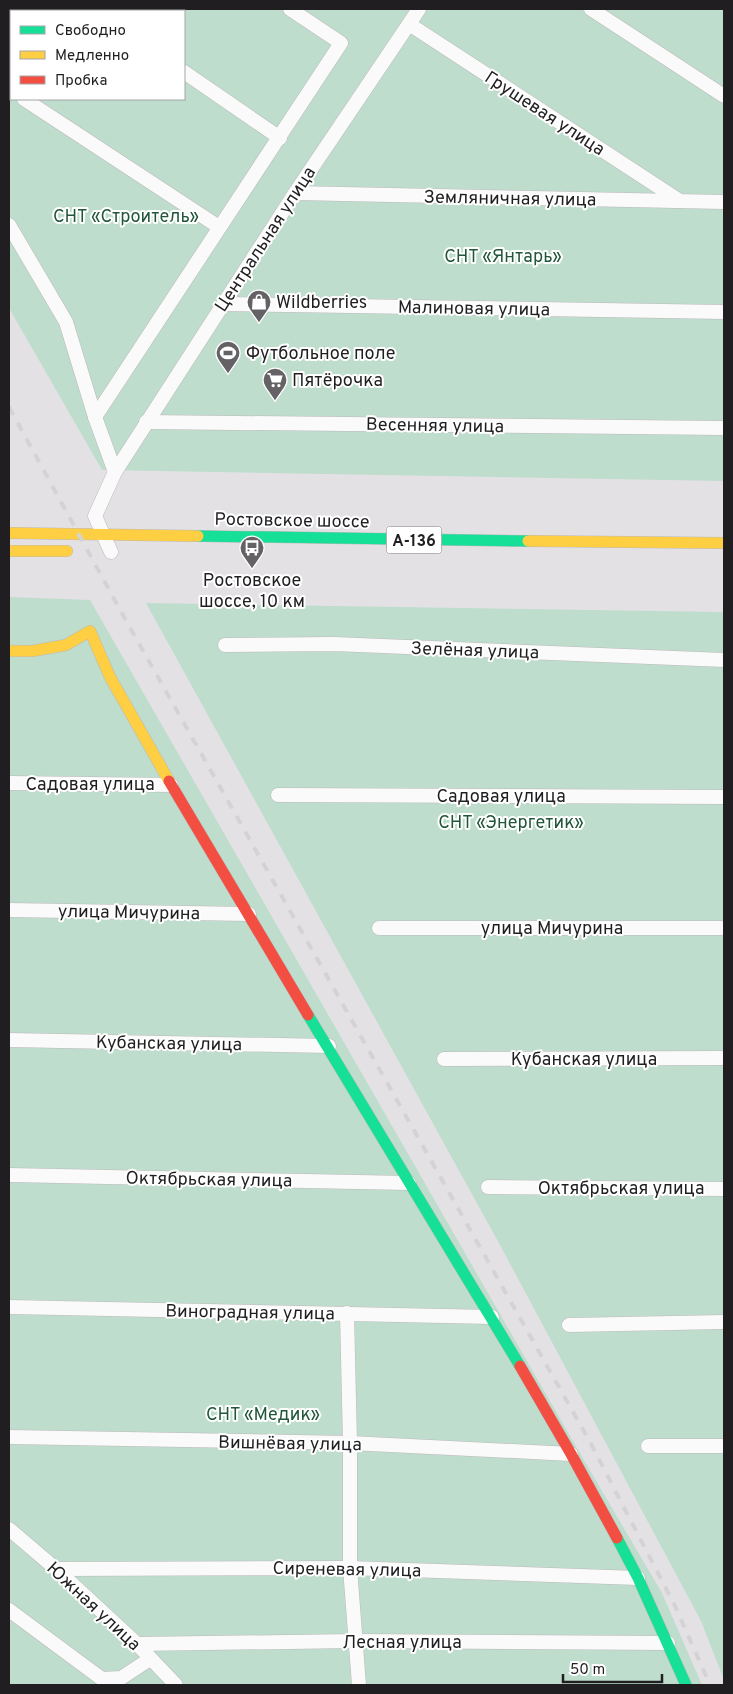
<svg xmlns="http://www.w3.org/2000/svg" width="733" height="1694" font-family="Overpass,sans-serif">
<style>
.green{fill:#beddcc;fill-rule:evenodd}
.lines{fill:none;stroke-linecap:round;stroke-linejoin:round}
.street-casing{stroke:#bcb9bc;stroke-width:15}
.fast-casing{stroke:#bcb9bc;stroke-width:12}
.slow-casing{stroke:#bcb9bc;stroke-width:12}
.jam-casing{stroke:#bcb9bc;stroke-width:12}
.street{stroke:#fbfafb;stroke-width:14}
.fast{stroke:#16e098;stroke-width:11}
.slow{stroke:#ffcf43;stroke-width:11}
.jam{stroke:#f24e42;stroke-width:11}
.rail{stroke:#d3d3d3;stroke-width:4;stroke-dasharray:9 9;stroke-linecap:butt}
.labels{text-anchor:middle;stroke-width:4;stroke-linejoin:round;paint-order:stroke}
.shield{fill:#fff;stroke:#636264;stroke-width:1}
.shield-label{font-size:16px;font-weight:bold;fill:#201e21}
.street-label{font-size:18px;fill:#201e21;stroke:#fff}
.park-label{font-size:18px;fill:#21563b;stroke:#fff}
.poi-label{font-size:18px;fill:#201e21;stroke:#fff;text-anchor:start}
</style>
<rect width="100%" height="100%" fill="#e4e1e5"/>
<g class="green">
<path d="M9 9H724V481L102 470 9 308ZM11 11H184V99H11Z"/>
<path d="M9 597 90 600 585 1462 662 1593 702 1685H9Z"/>
<path d="M146 603 724 612V1680L701 1621 500 1245Z"/>
</g>
<g class="lines">
<defs>
<g id="street">
<path d="M93 9 96 11"/>
<path d="M591 9 724 96"/>
<path d="M409 24 680 201"/>
<path d="M184 72 280 138"/>
<path d="M9 89 11 90"/>
<path d="M24 99 219 227"/>
<path d="M295 193 724 202"/>
<path d="M9 225 66 322 95 417 115 472"/>
<path d="M224 304 724 312"/>
<path d="M95 417 341 43 290 9"/>
<path d="M146 422 724 428"/>
<path d="M111 552 95 516 115 472 295 193 419 9"/>
<path d="M225 645 334 644 724 660"/>
<path d="M9 783 171 785"/>
<path d="M278 795 724 797"/>
<path d="M9 910 249 914"/>
<path d="M379 928H724"/>
<path d="M9 1040 329 1046"/>
<path d="M444 1059 724 1058"/>
<path d="M9 1175 409 1183"/>
<path d="M488 1187 724 1189"/>
<path d="M9 1307 492 1317"/>
<path d="M347 1313 350 1443V1568L359 1685"/>
<path d="M569 1325 724 1322"/>
<path d="M9 1437 350 1443 571 1454"/>
<path d="M648 1446H724"/>
<path d="M9 1529 56 1569 137 1644 176 1685"/>
<path d="M56 1569 350 1568 638 1578"/>
<path d="M9 1610 102 1679 121 1678 150 1659"/>
<path d="M137 1644 356 1641 668 1643"/>
</g>
<g id="fast">
<path d="M198 536 528 541"/>
<path d="M308 1015 520 1366"/>
<path d="M617 1538 638 1578 686 1685"/>
</g>
<g id="slow">
<path d="M9 533 198 536"/>
<path d="M528 541 724 543"/>
<path d="M9 551H67"/>
<path d="M9 651H32L66 645 90 631 110 677 169 781"/>
</g>
<g id="jam">
<path d="M169 781 308 1015"/>
<path d="M520 1366 571 1454 617 1538"/>
</g>
</defs>
<use href="#street" class="street-casing"/>
<use href="#fast" class="fast-casing"/>
<use href="#slow" class="slow-casing"/>
<use href="#jam" class="jam-casing"/>
<use href="#street" class="street"/>
<use href="#fast" class="fast"/>
<use href="#slow" class="slow"/>
<use href="#jam" class="jam"/>
<path class="rail" d="M9 407 124 617 590 1442 675 1606 710 1685"/>
</g>
<defs>
<symbol id="shop-pin" viewBox="-11 -11 22 30"><path d="M0 17L-7.5 6A9.5 9.5 0 1 1 7.5 6Z" fill="#656266" stroke="#fff"/><path d="M-5-2.5h2.3a2.7 3.5 0 0 1 5.4 0H5L5.5 6h-11ZM-1.5-2.5h3a1.5 2.3 0 0 0-3 0Z" fill="#fff"/></symbol>
<symbol id="stadium-pin" viewBox="-11 -11 22 30"><path d="M0 17L-7.5 6A9.5 9.5 0 1 1 7.5 6Z" fill="#656266" stroke="#fff"/><path d="M0-5a6.5 5 0 1 0 0 10a6.5 5 0 1 0 0-10ZM-3.5-1.8h7v3.6h-7Z" fill="#fff"/></symbol>
<symbol id="supermarket-pin" viewBox="-11 -11 22 30"><path d="M0 17L-7.5 6A9.5 9.5 0 1 1 7.5 6Z" fill="#656266" stroke="#fff"/><path d="M-6-5.5h2.5l.6 2H6L4.5 2H-2.5L-4.4-4H-6ZM-1.5 3.2a1.3 1.3 0 1 0 .1 0ZM3 3.2a1.3 1.3 0 1 0 .1 0Z" fill="#fff"/></symbol>
<symbol id="bus-pin" viewBox="-11 -11 22 30"><path d="M0 17L-7.5 6A9.5 9.5 0 1 1 7.5 6Z" fill="#656266" stroke="#fff"/><path d="M-5-6H5V4H4V6H2V4H-2V6H-4V4H-5ZM-3.5-4V0h7V-4ZM-3.5 1.2v1.5H-2V1.2ZM2 1.2v1.5H3.5V1.2Z" fill="#fff"/></symbol>
</defs>
<g fill-rule="evenodd">
<use href="#shop-pin" x="245" y="288" width="28" height="38"/>
<use href="#stadium-pin" x="214" y="339" width="28" height="38"/>
<use href="#supermarket-pin" x="261" y="366" width="28" height="38"/>
<use href="#bus-pin" x="238" y="534" width="28" height="38"/>
</g>
<g class="labels">
<rect class="shield" x="386.5" y="526.5" width="55" height="27" rx="4"/>
<g class="shield-label">
<text x="414" y="546">А-136</text>
</g>
<g class="street-label">
<text transform="translate(545 113) rotate(33)" y="6">Грушевая улица</text>
<text transform="translate(510 198) rotate(1)" y="6">Земляничная улица</text>
<text transform="translate(265 239) rotate(-57)" y="6">Центральная улица</text>
<text transform="translate(474 308) rotate(1)" y="6">Малиновая улица</text>
<text transform="translate(435 425) rotate(1)" y="6">Весенняя улица</text>
<text transform="translate(292 520) rotate(1)" y="6">Ростовское шоссе</text>
<text transform="translate(475 650) rotate(2)" y="6">Зелёная улица</text>
<text x="90" y="790">Садовая улица</text>
<text x="501" y="802">Садовая улица</text>
<text transform="translate(129 912) rotate(1)" y="6">улица Мичурина</text>
<text x="552" y="934">улица Мичурина</text>
<text transform="translate(169 1043) rotate(1)" y="6">Кубанская улица</text>
<text x="584" y="1065">Кубанская улица</text>
<text transform="translate(209 1179) rotate(1)" y="6">Октябрьская улица</text>
<text x="621" y="1194">Октябрьская улица</text>
<text transform="translate(250 1312) rotate(1)" y="6">Виноградная улица</text>
<text transform="translate(290 1443) rotate(1)" y="6">Вишнёвая улица</text>
<text transform="translate(347 1569) rotate(1)" y="6">Сиреневая улица</text>
<text transform="translate(94 1606) rotate(43)" y="6">Южная улица</text>
<text x="402" y="1648">Лесная улица</text>
</g>
<g class="park-label">
<text x="126" y="222">СНТ «Строитель»</text>
<text x="503" y="262">СНТ «Янтарь»</text>
<text x="511" y="828">СНТ «Энергетик»</text>
<text x="263" y="1420">СНТ «Медик»</text>
</g>
<g class="poi-label">
<text x="276" y="308">Wildberries</text>
<text x="246" y="359">Футбольное поле</text>
<text x="292" y="386">Пятёрочка</text>
<text x="252" y="586" text-anchor="middle">Ростовское<tspan x="252" dy="21">шоссе, 10 км</tspan></text>
</g>
</g>
<rect width="733" height="1694" fill="none" stroke="#201e21" stroke-width="20"/>
<rect x="10" y="10" width="175" height="90" fill="#ffffff" stroke="#a6a5a6"/>
<rect x="20" y="26" width="25" height="8" fill="#16e098" stroke="#a6a5a6"/>
<text x="55" y="35" font-size="15" fill="#201e21">Свободно</text>
<rect x="20" y="51" width="25" height="8" fill="#ffcf43" stroke="#a6a5a6"/>
<text x="55" y="60" font-size="15" fill="#201e21">Медленно</text>
<rect x="20" y="76" width="25" height="8" fill="#f24e42" stroke="#a6a5a6"/>
<text x="55" y="85" font-size="15" fill="#201e21">Пробка</text>
<path d="M563 1674v8h99v-8" fill="none" stroke="#201e21" stroke-width="2.5"/>
<text x="570" y="1674" font-size="15" fill="#201e21" stroke="#ffffff" stroke-width="4" paint-order="stroke">50 m</text>
</svg>
